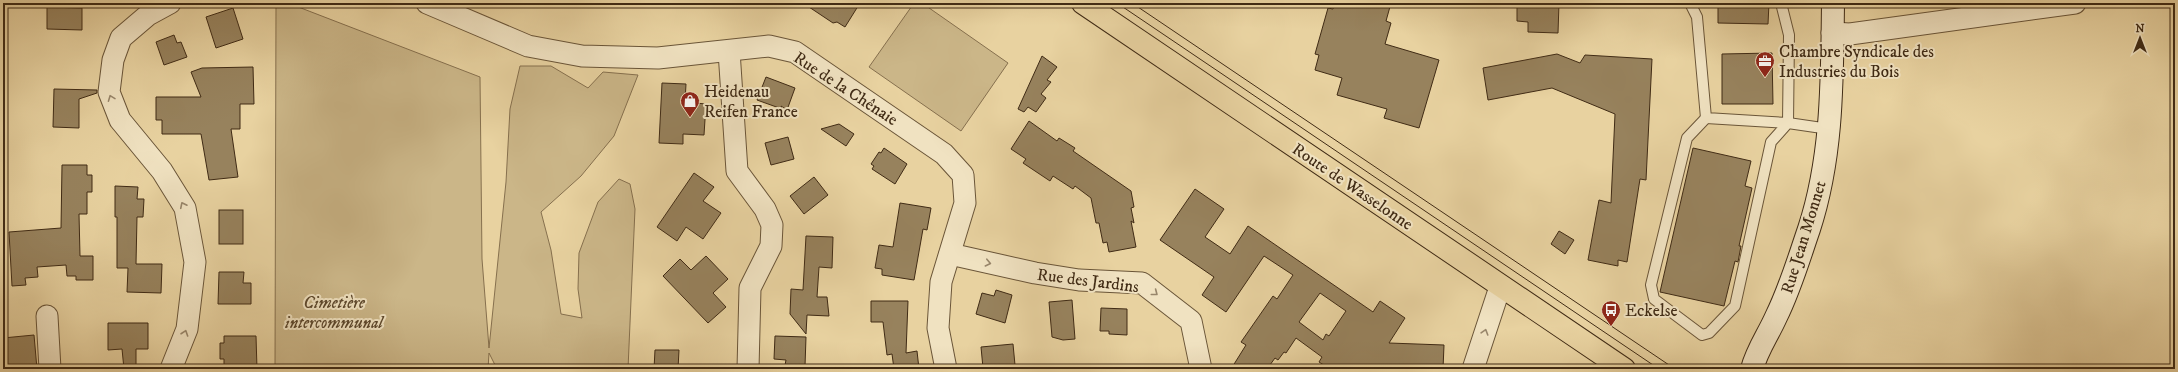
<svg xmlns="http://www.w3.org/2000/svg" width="2178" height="372" font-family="'IM FELL DW Pica',serif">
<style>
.green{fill:#cbb688;stroke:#86704e}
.building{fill:#97825d;stroke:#402b15;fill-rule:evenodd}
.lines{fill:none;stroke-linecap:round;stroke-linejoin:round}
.lane-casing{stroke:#6a5538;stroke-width:12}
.street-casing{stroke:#6a5538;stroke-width:23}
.secondary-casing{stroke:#402b15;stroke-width:24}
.primary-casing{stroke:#402b15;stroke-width:24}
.lane{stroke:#f0e2c1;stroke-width:10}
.street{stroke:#f0e2c1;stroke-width:21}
.secondary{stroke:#f0e2c1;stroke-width:22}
.primary{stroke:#e8d2a0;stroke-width:22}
.tram{stroke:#402b15;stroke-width:1}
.oneway{stroke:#98866b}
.labels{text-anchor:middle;stroke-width:4;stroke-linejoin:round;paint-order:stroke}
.poi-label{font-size:17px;fill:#402b15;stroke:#f0e2c1;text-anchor:start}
.street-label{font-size:17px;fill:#402b15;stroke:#f0e2c1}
.park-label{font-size:17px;font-style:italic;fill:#5c472c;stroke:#f0e2c1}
</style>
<rect width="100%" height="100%" fill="#e8d2a0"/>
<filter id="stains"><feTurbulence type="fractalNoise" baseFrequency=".005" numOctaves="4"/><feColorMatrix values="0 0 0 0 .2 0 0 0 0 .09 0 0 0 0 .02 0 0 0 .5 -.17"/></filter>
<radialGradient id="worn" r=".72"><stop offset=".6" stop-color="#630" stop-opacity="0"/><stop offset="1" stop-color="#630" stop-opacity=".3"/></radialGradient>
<g class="green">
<path d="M276 3H288L480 77 482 259 489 348 506 182 510 109 520 66H551L588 88 603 72 638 75 614 136 581 176 541 212 551 250 561 314 582 318 578 289 579 253 598 202 619 179 630 184 635 209 628 369H497L489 353 488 369H275Z"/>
<path d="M914 3H922L1008 63 961 131 869 67Z"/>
</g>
<g class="building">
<path d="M803 3H860L845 27 837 22 833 23Z"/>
<path d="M1335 3H1391L1386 21 1391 23 1385 44 1439 60 1419 128 1384 118 1387 109 1337 95 1342 78 1315 70 1319 55 1315 54 1328 8 1333 9Z"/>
<path d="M1517 3H1559L1558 33 1528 32V22L1517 21Z"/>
<path d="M1718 3H1769L1768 24 1718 23Z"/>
<path d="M47 7 82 8V30L47 29Z"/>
<path d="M233 8 243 39 216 48 206 17Z"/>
<path d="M174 35 177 43 181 42 187 57 164 65 156 42Z"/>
<path d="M1772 53 1773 104H1722V54Z"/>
<path d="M1557 54 1580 63 1585 55 1652 59 1646 180 1640 179 1627 262 1618 260V266L1588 260 1599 200 1611 203 1615 114 1552 88 1488 100 1483 68Z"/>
<path d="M1042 56 1057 67 1047 80 1051 82 1041 94 1046 98 1036 112 1028 107 1024 112 1018 109Z"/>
<path d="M253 67 254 104H240V129H231L238 177 209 180 201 134H162V120H156V97H201L191 72 202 68Z"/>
<path d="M766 77 795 88 787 110 781 106 782 109 757 100Z"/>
<path d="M662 83 686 84 685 102 706 104 704 135 683 134V144L659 143Z"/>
<path d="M54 89 97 90V93L79 99V128L53 127Z"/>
<path d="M1029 121 1057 141 1059 138 1075 148 1073 151 1131 191 1134 207 1131 208 1134 223 1131 221 1136 247 1109 252 1107 242 1103 243 1099 223H1096L1091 198 1075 186 1073 189 1053 176 1050 181 1023 163 1026 159 1011 149Z"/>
<path d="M839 124 854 134 846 146 821 129Z"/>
<path d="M788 137 794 159 771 165 765 143Z"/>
<path d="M884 148 907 164 895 184 872 169 874 166 871 164 879 152 881 153Z"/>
<path d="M1693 148 1751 161 1745 186 1752 188 1739 246H1741L1738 262 1735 261 1724 306 1660 292Z"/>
<path d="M62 165H87V175H92V192H87V214H79L80 256H93V280H76V276H67L66 265 37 267 38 277 25 278 26 285 12 286 9 232 61 228Z"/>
<path d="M694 173 714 187 703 201 721 213 703 239 686 227 677 241 657 227Z"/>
<path d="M814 177 828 195 804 214 790 196Z"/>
<path d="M115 186 138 187 137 199H144L143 217H137L136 264H162L161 293 127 292 128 268H117V217H115Z"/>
<path d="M1195 189 1224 209 1205 237 1230 254 1248 226 1373 312 1380 301 1405 318 1389 343 1444 345 1443 369H1330L1319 362 1322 357 1296 338 1286 353 1284 352 1278 360 1275 358 1267 369H1231L1246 345 1241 342 1273 296 1277 299 1293 275 1264 256 1226 312 1202 295 1214 277 1160 240ZM1320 293 1346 311 1329 336 1326 334 1323 340 1299 322Z"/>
<path d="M900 203 931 208 927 230 923 229 914 280 882 275V269L875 268 879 245 893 247Z"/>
<rect x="219" y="210" width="24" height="34"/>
<path d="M1559 231 1574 240 1565 254 1551 244Z"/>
<path d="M806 236 833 237 832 268 819 267 817 297H827L829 316 807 315 806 334 790 314 791 289 803 290Z"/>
<path d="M706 256 728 279 713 293 726 307 708 323 663 276 680 259 691 270Z"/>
<path d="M219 272H244L243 283H251V304H218Z"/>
<path d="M996 290 1012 295 1005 323 976 314 982 293 994 296Z"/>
<path d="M1072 300 1075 339 1063 340 1052 337 1049 302Z"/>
<path d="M871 301H908L906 353 917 351 919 369H894L892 354 887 355 883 322H871Z"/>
<path d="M1101 308 1127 309V335L1109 334V331H1100Z"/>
<path d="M108 323H148V349H136V369H124L122 349 108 350Z"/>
<path d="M34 335 37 369H3V338Z"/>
<path d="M224 336H256L257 369H224V359H220V343H224Z"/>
<path d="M775 336 806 337 805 366 785 365 786 360 774 359Z"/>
<path d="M1013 344 1015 365 1010 366 1011 369 983 368 981 347Z"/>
<path d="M655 350H679L678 369H654Z"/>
</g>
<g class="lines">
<defs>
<g id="lane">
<path d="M1690 3 1697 17 1706 118 1788 123 1789 35 1781 3"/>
<path d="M1706 118 1687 138 1651 285 1654 299 1702 335 1709 333 1735 306 1771 142 1788 123 1829 129"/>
</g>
<g id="street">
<path d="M170 3 148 15 121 38 113 60 109 92 120 120 162 171 185 208 195 262 187 329 171 369"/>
<path d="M427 3 528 46 582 56 658 58 769 46 795 52 944 154 963 175 965 203 941 282 938 328 946 369"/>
<path d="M1832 33 1850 34 2075 3"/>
<path d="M729 51 737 171 765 209 772 225 771 246 750 288 748 369"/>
<path d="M950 254 1035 273 1079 280 1142 283 1191 321 1201 369"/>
<path d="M47 316 50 369"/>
<path d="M1473 369 1500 287"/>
</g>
<path id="secondary" d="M1752 369C1757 350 1768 335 1776 317 1790 289 1799 258 1809 229 1833 156 1832 79 1833 3"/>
<path id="primary" d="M1083 3 1624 369"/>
</defs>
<use href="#lane" class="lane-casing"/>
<use href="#street" class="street-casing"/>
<use href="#secondary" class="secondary-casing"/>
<use href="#primary" class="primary-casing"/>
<use href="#lane" class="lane"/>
<use href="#street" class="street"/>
<use href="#secondary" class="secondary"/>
<use href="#primary" class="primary"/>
<g class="tram">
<path d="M1117 3 1659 369"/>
<path d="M1132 3 1675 369"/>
</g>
</g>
<defs><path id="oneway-chevron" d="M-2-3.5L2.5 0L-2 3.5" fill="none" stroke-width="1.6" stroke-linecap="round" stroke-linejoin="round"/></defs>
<g class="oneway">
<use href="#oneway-chevron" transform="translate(111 98) rotate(-111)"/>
<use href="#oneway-chevron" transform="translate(183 205) rotate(-116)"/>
<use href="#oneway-chevron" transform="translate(988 263) rotate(13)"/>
<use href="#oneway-chevron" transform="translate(1155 293) rotate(38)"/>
<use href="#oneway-chevron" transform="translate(1485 332) rotate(-73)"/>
<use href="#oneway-chevron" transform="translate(185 333) rotate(-71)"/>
</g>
<defs>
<symbol id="office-pin" viewBox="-11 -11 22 30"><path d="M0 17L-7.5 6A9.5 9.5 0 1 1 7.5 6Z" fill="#8f2418" stroke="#f0e2c1"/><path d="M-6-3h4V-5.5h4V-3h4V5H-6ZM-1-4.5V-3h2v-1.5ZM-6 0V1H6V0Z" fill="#fff"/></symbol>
<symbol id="shop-pin" viewBox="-11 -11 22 30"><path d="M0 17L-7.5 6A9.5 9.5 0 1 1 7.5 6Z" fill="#8f2418" stroke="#f0e2c1"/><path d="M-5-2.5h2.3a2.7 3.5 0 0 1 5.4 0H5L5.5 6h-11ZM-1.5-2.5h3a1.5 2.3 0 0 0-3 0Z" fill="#fff"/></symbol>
<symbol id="bus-pin" viewBox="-11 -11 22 30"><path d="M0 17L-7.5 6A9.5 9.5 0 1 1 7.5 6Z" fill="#8f2418" stroke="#f0e2c1"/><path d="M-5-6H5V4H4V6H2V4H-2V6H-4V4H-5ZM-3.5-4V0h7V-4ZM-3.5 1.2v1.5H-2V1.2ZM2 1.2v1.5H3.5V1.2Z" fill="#fff"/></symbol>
</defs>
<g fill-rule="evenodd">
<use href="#office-pin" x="1754" y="50" width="22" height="30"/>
<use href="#shop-pin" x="679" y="90" width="22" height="30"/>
<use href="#bus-pin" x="1600" y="299" width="22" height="30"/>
</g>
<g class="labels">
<g class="poi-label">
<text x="1779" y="57">Chambre Syndicale des<tspan x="1779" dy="20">Industries du Bois</tspan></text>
<text x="704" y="97">Heidenau<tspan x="704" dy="20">Reifen France</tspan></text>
<text x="1625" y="316">Eckelse</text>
</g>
<g class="street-label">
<text transform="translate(846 88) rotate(33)" y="6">Rue de la Chênaie</text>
<text transform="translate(1353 186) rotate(34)" y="6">Route de Wasselonne</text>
<text transform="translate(1803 237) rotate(-73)" y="6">Rue Jean Monnet</text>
<text transform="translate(1088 280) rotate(7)" y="6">Rue des Jardins</text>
</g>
<g class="park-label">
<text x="334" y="308">Cimetière<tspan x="334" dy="20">intercommunal</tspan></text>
</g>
</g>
<rect width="2178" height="372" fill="none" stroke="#e8d2a0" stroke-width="16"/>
<rect x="4" y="4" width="2170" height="364" fill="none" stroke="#402b15" stroke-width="2"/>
<rect x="8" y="8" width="2162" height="356" fill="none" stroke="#402b15"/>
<g transform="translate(2140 38)" stroke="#f0e2c1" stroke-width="3" paint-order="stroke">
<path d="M0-3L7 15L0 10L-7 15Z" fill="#402b15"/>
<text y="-6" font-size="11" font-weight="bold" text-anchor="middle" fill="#402b15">N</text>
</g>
<rect width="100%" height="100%" filter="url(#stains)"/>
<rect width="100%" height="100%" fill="url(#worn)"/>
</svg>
